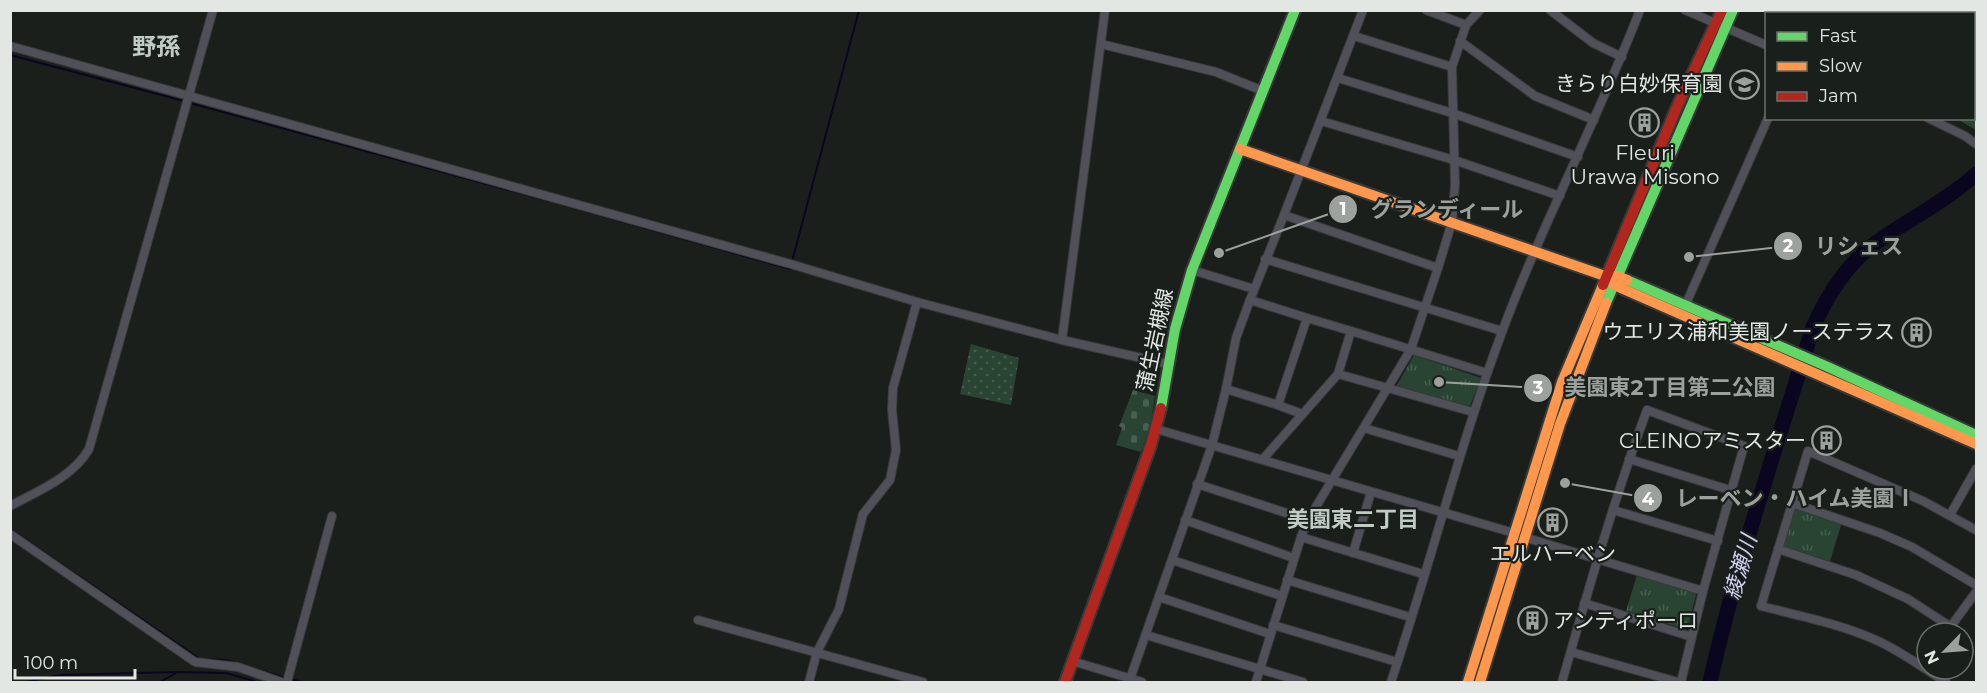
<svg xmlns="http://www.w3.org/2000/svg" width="1987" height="693" font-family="Montserrat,'Noto Sans JP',sans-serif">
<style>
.grass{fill:url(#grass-dots)}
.cemetery{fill:url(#cemetery-stones)}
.park{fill:url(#park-tufts)}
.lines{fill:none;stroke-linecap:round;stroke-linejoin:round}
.stream{stroke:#0b061f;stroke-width:2}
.river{stroke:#0b061f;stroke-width:15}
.street-casing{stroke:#373a38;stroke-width:10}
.fast-casing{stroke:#373a38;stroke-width:14}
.slow-casing{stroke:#373a38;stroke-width:14}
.jam-casing{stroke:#373a38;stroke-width:14}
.street{stroke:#505059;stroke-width:8}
.fast{stroke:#63d668;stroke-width:10}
.slow{stroke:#ff974d;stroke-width:10}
.jam{stroke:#b3261e;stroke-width:10}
.labels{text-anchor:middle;stroke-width:4.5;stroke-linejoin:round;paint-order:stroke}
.poi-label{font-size:21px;fill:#e2e7e3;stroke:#19201b;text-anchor:end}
.street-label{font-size:21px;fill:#e2e7e3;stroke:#19201b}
.neighbourhood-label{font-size:22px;font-weight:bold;fill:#c1cac3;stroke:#19201b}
.water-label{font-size:22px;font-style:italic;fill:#d1cff6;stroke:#19201b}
.quarter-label{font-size:24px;font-weight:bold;fill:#c1cac3;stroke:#19201b}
.leader{fill:none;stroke:#9ca19d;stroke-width:2}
.callout-dot{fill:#9ca19d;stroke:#19201b;stroke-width:2}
.mark-label{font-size:18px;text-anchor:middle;font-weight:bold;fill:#fff}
.callout-label{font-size:22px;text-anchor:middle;font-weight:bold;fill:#9ca19d;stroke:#19201b;stroke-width:4.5;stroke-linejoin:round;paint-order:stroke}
</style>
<defs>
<pattern id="grass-dots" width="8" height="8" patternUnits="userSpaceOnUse" patternTransform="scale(1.5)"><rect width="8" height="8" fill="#294432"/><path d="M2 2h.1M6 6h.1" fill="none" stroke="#485f50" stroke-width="1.8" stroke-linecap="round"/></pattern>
<pattern id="cemetery-stones" width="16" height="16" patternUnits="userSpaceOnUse" patternTransform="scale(1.5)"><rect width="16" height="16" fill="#294432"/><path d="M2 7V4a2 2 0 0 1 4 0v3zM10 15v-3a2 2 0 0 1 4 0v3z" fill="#485f50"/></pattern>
<pattern id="park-tufts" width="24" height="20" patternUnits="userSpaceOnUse" patternTransform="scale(1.5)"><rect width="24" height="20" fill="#294432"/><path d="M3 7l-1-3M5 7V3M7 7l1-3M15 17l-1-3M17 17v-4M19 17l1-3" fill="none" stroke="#485f50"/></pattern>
</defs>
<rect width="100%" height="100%" fill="#1a1f1c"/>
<path class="grass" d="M971 344 1019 358 1011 405 960 394Z"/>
<path class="cemetery" d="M1133 390 1155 396 1150 426 1141 452 1116 445 1122 428 1119 426Z"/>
<g class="park">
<path d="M1976 18V130L1957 119 1974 118V25Z"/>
<path d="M1414 355 1481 378 1470 406 1396 387Z"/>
<path d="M1796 508 1842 522 1830 561 1784 547 1782 544 1793 510Z"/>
<path d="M1637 575 1695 591 1696 595 1688 627 1685 629 1626 611Z"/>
</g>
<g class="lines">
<g class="stream">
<path d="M10 55 184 101"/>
<path d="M190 103 549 201"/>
<path d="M557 203 790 269 859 10"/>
<path d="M10 529 200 659 226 660 240 664"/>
<path d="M245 666 286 678"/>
<path d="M291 679 302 682"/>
<path d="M26 682 60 675 178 672 226 673 257 682"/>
<path d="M160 682 176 673"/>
</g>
<path class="river" d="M1710 682C1737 562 1777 445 1813 327 1827 296 1845 266 1873 245 1907 220 1945 202 1976 174"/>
<defs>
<g id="street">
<path d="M1426 10 1466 25"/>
<path d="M1550 10 1593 43 1622 57"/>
<path d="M1685 10 1766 45"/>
<path d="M1814 14 1815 10"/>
<path d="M1894 14 1895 10"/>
<path d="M1969 14 1970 10"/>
<path d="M1354 36 1452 67"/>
<path d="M1460 41 1535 96 1594 120"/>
<path d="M1101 44 1216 72 1263 91"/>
<path d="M10 46 794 265 917 302 1062 340 1168 364"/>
<path d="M1338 78 1452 113 1578 157"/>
<path d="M1928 118 1965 136 1976 144"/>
<path d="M1321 121 1454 160 1560 196"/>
<path d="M1284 215 1363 10"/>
<path d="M1265 259 1502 331"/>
<path d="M1192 270 1254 289"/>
<path d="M1685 306 1768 118"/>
<path d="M1307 318 1250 300 1284 215 1438 268 1452 222 1455 184 1452 67 1466 25 1480 10"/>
<path d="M1351 331 1487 373"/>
<path d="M1062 340 1105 10"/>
<path d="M1226 389 1278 405"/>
<path d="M1302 414 1278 405 1307 318 1351 331 1338 374 1473 412"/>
<path d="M1364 428 1459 456"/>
<path d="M1156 429 1514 533"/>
<path d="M1263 459 1338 374"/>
<path d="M1629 459 1733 491"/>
<path d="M1197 484 1308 520"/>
<path d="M1792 503 1880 533 1912 547 1976 585"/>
<path d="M10 506C38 491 73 477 89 449L213 10"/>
<path d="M1613 510 1718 541"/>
<path d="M1950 515 1976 469"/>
<path d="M1185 520 1294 558"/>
<path d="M10 534 195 662 238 667 281 682"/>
<path d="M1301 537 1423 574"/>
<path d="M1524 537 1703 591"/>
<path d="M1778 549 1856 575 1908 599 1951 627"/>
<path d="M1353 553 1371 492"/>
<path d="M1172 560 1282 596"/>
<path d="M1287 580 1410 617"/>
<path d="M1159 597 1270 634"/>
<path d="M1584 603 1692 637"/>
<path d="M698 620 923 682"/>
<path d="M1273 625 1397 662"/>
<path d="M1946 633 1976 592"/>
<path d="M1146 635 1303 682"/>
<path d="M1571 652 1678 682"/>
<path d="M1072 661 1142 682"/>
<path d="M287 682 332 516"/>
<path d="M809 682 817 652 839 609 863 514 890 480 896 450 892 410 893 388 917 302"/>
<path d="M1129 682 1212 445 1226 389 1236 338 1250 300"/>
<path d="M1256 682 1301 537 1308 520 1411 349 1438 268"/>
<path d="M1391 682C1430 566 1459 447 1502 332 1543 222 1598 119 1640 10"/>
<path d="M1562 682C1588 591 1614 499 1647 410L1744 446 1703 591 1681 682"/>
<path d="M1946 682C1923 668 1902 652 1878 641 1841 624 1800 616 1761 606L1808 451 1923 501 1976 530"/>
</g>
<g id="fast">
<path d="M1627 280 1828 367 1976 435"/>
<path d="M1606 303 1733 10"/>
<path d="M1161 408 1175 329 1192 270 1295 10"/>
</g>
<g id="slow">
<path d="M1240 149 1605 276H1617L1627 280"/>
<path d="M1610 280 1614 285 1976 444"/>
<path d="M1468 682 1562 382 1603 285"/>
<path d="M1480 682 1560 424 1606 303"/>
</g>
<g id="jam">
<path d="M1603 285 1676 109 1722 10"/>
<path d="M1065 682 1151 445 1161 408"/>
</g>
</defs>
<use href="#street" class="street-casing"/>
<use href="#fast" class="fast-casing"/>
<use href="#slow" class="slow-casing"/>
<use href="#jam" class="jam-casing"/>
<use href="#street" class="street"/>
<use href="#fast" class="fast"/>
<use href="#slow" class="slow"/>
<use href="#jam" class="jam"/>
</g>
<defs>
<symbol id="school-ring" viewBox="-11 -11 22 22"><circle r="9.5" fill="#19201b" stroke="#9ca19d" stroke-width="1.5"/><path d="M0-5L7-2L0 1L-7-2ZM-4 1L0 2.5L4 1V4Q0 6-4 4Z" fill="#9ca19d"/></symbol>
<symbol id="building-ring" viewBox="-11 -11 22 22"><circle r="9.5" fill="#19201b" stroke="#9ca19d" stroke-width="1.5"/><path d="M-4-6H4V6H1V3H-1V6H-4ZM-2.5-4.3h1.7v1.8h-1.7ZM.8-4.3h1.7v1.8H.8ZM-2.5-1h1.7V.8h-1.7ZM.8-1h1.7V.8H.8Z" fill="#9ca19d"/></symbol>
</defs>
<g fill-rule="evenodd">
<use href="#school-ring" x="1728" y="68" width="33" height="33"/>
<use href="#building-ring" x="1628" y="106" width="33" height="33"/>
<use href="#building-ring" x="1900" y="316" width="33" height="33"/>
<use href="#building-ring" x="1810" y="424" width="33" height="33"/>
<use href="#building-ring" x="1536" y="506" width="33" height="33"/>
<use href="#building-ring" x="1516" y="604" width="33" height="33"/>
</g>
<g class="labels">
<g class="poi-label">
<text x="1723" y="91">きらり白妙保育園</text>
<text x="1645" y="160" text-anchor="middle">Fleuri<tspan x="1645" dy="24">Urawa Misono</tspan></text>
<text x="1895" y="339">ウエリス浦和美園ノーステラス</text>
<text x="1806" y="448">CLEINOアミスター</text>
<text x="1553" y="561" text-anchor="middle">エルハーベン</text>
<text x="1553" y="628" text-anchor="start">アンティポーロ</text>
</g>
<g class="street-label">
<text transform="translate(1155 340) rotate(-78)" y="7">蒲生岩槻線</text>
</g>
<g class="neighbourhood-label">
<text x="1353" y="527">美園東二丁目</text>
</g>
<g class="water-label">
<text transform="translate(1740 567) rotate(-74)" y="8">綾瀬川</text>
</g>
<g class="quarter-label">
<text x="156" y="55">野孫</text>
</g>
</g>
<path class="leader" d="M1219 253L1343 209M1689 257L1788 246M1439 382L1538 388M1565 483L1648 498"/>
<g class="callout-dot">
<circle cx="1219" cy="253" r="6"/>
<circle cx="1689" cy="257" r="6"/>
<circle cx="1439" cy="382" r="6"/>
<circle cx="1565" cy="483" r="6"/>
<circle cx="1343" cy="209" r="15"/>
<circle cx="1788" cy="246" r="15"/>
<circle cx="1538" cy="388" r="15"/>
<circle cx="1648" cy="498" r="15"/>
</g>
<g class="mark-label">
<text x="1343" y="215">1</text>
<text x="1788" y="252">2</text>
<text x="1538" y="394">3</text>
<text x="1648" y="505">4</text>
</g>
<g class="callout-label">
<text x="1447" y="217">グランディール</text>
<text x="1859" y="254">リシェス</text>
<text x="1670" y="395">美園東2丁目第二公園</text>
<text x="1796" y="506">レーベン・ハイム美園Ⅰ</text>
</g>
<rect width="1987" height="693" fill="none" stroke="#e2e7e3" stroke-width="24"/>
<rect x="1765" y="12" width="210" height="108" fill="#19201b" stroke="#69706b" stroke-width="1.5"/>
<rect x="1777" y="32" width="30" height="9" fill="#63d668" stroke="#69706b" stroke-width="1.5"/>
<text x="1819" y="42" font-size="18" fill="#e2e7e3">Fast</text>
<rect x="1777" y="62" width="30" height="9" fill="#ff974d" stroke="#69706b" stroke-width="1.5"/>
<text x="1819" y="72" font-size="18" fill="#e2e7e3">Slow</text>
<rect x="1777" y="92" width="30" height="9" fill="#b3261e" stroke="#69706b" stroke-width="1.5"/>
<text x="1819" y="102" font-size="18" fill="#e2e7e3">Jam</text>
<g transform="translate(1945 651) rotate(245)"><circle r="28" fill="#19201b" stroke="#69706b" stroke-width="1.5"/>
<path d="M0-4.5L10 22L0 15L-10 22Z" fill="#9ca19d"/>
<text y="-9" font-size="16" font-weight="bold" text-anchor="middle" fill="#e2e7e3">N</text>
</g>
<path d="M15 669v9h120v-9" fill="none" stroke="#e2e7e3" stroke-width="3"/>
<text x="24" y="669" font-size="18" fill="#e2e7e3" stroke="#19201b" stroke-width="4.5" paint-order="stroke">100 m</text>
</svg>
